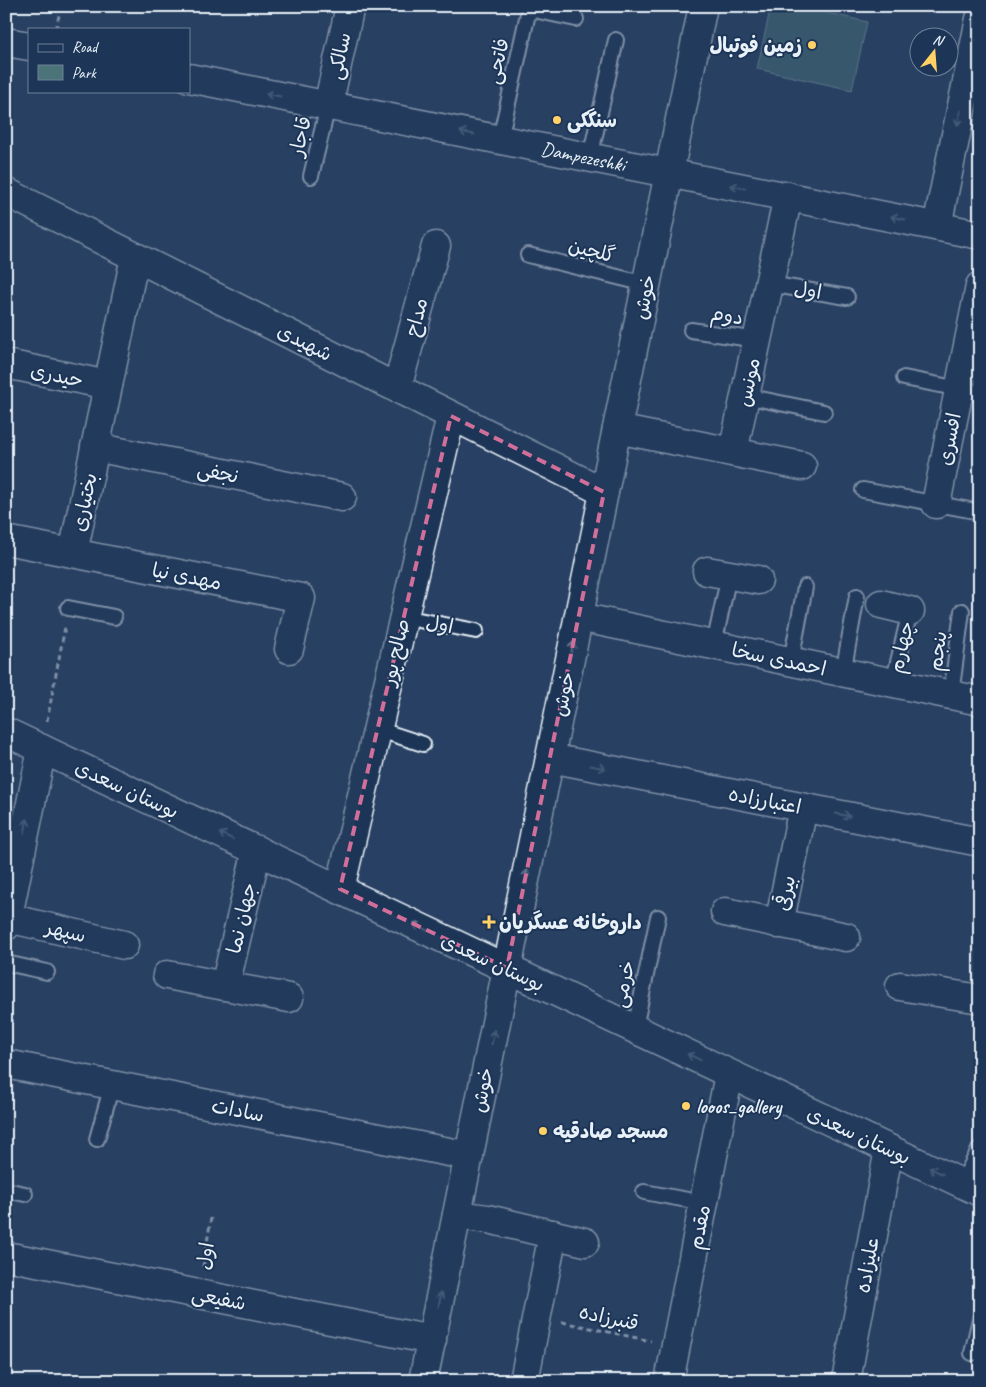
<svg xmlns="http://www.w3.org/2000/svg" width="986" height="1387" font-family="Caveat,'Playpen Sans Arabic',sans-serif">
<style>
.green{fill:#4b7479;stroke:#9ab2b8}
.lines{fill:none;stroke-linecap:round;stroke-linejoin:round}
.service-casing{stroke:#e8f1f8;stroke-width:18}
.minor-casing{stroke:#e8f1f8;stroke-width:31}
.tertiary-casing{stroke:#e8f1f8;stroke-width:31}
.secondary-casing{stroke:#e8f1f8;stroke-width:31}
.path{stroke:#e8f1f8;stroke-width:3;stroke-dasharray:5 4;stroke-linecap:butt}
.service{stroke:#1d3557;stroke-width:14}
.minor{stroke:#1d3557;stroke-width:28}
.tertiary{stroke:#1d3557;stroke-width:28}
.secondary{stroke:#1d3557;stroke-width:28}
.oneway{stroke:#64778f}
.marked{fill:none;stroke:#d16f9a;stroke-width:4;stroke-dasharray:10 6;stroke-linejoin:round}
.poi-dot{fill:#ffd166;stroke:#1d3557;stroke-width:2}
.labels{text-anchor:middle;stroke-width:4;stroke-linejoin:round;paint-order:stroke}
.poi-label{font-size:20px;font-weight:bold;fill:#e8f1f8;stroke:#1d3557;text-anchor:start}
.street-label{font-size:20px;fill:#e8f1f8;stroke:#1d3557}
</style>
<rect width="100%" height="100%" fill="#284063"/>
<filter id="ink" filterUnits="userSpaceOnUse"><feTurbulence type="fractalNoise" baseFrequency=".02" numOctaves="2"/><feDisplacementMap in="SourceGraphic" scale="10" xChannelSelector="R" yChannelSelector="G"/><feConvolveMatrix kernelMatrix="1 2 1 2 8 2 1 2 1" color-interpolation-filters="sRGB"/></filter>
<g filter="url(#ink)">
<path class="green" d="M771 6H798L867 22 852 90 757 69Z"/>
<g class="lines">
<defs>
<g id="service">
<path d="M500 139 529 9 576 19"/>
<path d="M590 158 616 40"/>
<path d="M311 176 328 106"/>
<path d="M528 255 646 284"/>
<path d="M769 284 847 297"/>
<path d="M691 330 757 340"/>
<path d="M904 378 980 393"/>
<path d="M745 396 824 412"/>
<path d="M863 490 980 512"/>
<path d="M68 608 114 617"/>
<path d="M403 617 476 631"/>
<path d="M714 645 729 575"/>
<path d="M791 661 805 587"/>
<path d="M843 673 857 596"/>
<path d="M893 683 910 611"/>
<path d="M951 695 962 611"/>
<path d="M377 729 423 744"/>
<path d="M6 963 47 972"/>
<path d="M635 1028 658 917"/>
<path d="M97 1139 112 1085"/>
<path d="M962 1183 980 1148"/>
<path d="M6 1190 25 1194"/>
<path d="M644 1192 704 1203"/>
<path d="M972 1353 980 1319"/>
</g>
<g id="minor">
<path d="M328 106 350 6"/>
<path d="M937 226 980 19"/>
<path d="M6 364 108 385"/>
<path d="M397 388 436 246"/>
<path d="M617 429 802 466"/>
<path d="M95 447 342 497"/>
<path d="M733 452 788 196"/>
<path d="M936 504 980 286"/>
<path d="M6 540 301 598 289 649"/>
<path d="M73 553 135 257"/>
<path d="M707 571 758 580"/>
<path d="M881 604 910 611"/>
<path d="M579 617 980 701"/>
<path d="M550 758 980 842"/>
<path d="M340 889 451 416"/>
<path d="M725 912 846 937"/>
<path d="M8 918 124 945"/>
<path d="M779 924 803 808"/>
<path d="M6 926 42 749"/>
<path d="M167 975 289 998"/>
<path d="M225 986 257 850"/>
<path d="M900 986 980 999"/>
<path d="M6 1064 469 1156"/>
<path d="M457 1215 488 1219 585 1242"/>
<path d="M6 1256 432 1340"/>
<path d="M524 1381 553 1234"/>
<path d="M669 1381 729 1074"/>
<path d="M846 1381 889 1149"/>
</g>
<g id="tertiary">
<path d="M6 192 604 492"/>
<path d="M6 732 980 1192"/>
</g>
<g id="secondary">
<path d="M6 42 29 46"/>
<path id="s1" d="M189 78 980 235"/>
<path d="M423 1381 703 6"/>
</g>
</defs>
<use href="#service" class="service-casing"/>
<use href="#minor" class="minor-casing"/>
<use href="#tertiary" class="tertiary-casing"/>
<use href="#secondary" class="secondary-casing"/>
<g class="path">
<path d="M56 29 61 6"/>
<path d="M47 721 65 627"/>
<path d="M203 1267 211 1218"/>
<path d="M562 1322 651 1341"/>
</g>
<use href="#service" class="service"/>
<use href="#minor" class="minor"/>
<use href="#tertiary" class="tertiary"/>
<use href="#secondary" class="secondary"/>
</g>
<defs><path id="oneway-shaft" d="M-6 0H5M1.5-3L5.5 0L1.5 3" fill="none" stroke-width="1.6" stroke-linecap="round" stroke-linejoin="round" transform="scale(1.25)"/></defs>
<g class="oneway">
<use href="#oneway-shaft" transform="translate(273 95) rotate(-169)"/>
<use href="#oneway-shaft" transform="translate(959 118) rotate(102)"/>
<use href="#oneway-shaft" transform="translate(467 133) rotate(-169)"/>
<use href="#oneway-shaft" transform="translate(738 187) rotate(-169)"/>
<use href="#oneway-shaft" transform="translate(898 218) rotate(-169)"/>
<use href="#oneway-shaft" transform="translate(572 649) rotate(-78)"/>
<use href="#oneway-shaft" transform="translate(598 767) rotate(11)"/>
<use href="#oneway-shaft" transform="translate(843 815) rotate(11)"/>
<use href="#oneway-shaft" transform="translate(26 826) rotate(-79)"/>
<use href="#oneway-shaft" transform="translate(226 836) rotate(-155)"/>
<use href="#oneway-shaft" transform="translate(526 877) rotate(-78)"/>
<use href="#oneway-shaft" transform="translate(420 927) rotate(-155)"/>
<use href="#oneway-shaft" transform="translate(493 1037) rotate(-79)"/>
<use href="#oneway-shaft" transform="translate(694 1057) rotate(-155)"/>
<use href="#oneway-shaft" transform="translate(936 1171) rotate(-155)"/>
<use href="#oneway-shaft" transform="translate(440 1299) rotate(-78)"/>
</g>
</g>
<path d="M0 0H986V1387H0ZM451 416 604 492 507 968 340 889Z" fill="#284063" fill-opacity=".55" fill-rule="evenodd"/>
<path class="marked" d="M451 416 604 492 507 968 340 889Z"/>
<g class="poi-dot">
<circle cx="812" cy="45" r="5"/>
<circle cx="557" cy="120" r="5"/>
<path d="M486.5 914.5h5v5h5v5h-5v5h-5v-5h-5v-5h5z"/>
<circle cx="686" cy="1106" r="5"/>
<circle cx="543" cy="1131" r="5"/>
</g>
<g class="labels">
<g class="poi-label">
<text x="802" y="52" text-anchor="end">زمین فوتبال</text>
<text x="567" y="127">سنگکی</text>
<text x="499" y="929">داروخانه عسگریان</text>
<text x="696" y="1113">looos_gallery</text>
<text x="553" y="1138">مسجد صادقیه</text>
</g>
<g class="street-label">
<text transform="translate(339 56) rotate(-78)" y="7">سالکی</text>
<text transform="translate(497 61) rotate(-77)" y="7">فاتحی</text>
<text transform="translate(300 136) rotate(-77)" y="7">قاجار</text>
<text dy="7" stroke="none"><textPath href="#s1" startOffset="402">Dampezeshki</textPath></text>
<text transform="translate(592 250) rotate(14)" y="7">گلچین</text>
<text transform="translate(808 290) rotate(9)" y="7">اول</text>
<text transform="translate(644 297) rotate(-78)" y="7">خوش</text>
<text transform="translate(727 315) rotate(9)" y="7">دوم</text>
<text transform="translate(416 317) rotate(-75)" y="7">مداح</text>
<text transform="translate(305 342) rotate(27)" y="7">شهیدی</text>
<text transform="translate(57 375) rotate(12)" y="7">حیدری</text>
<text transform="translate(748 382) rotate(-78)" y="7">مونس</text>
<text transform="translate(949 439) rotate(-79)" y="7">افسری</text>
<text transform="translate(218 472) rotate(12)" y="7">نجفی</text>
<text transform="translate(84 502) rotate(-78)" y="7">بختیاری</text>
<text transform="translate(187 576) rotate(11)" y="7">مهدی نیا</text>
<text transform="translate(440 624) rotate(11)" y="7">اول</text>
<text transform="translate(901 647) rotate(-77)" y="7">چهارم</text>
<text transform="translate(937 651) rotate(-82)" y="7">پنجم</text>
<text transform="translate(395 652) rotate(-77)" y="7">صالح پور</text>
<text transform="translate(779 659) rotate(12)" y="7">احمدی سخا</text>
<text transform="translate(563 694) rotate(-78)" y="7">خوش</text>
<text transform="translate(127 789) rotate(25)" y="7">بوستان سعدی</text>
<text transform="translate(765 800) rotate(11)" y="7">اعتبارزاده</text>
<text transform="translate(785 893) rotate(-78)" y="7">بیرقی</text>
<text transform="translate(241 918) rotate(-77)" y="7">جهان نما</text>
<text transform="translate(66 931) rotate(13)" y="7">سپهر</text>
<text transform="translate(493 962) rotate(25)" y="7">بوستان سعدی</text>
<text transform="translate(623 984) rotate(-78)" y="7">خرمی</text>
<text transform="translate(482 1090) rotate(-79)" y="7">خوش</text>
<text transform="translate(238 1110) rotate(11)" y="7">سادات</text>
<text transform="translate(859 1135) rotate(25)" y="7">بوستان سعدی</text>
<text transform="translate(699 1227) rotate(-79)" y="7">مقدم</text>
<text transform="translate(205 1256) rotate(-81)" y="7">اول</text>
<text transform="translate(867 1265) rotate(-80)" y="7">علیزاده</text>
<text transform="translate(219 1298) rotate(11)" y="7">شفیعی</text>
<text transform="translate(609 1317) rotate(12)" y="7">قنبرزاده</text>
</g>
</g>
<rect width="986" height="1387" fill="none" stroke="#1d3557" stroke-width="25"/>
<rect x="12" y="12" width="961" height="1362" fill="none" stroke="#e8f1f8" stroke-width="2" filter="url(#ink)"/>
<rect x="28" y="28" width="162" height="65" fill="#1d3557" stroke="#6e8097"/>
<rect x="38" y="44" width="25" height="8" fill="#1d3557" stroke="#6e8097"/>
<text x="72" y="52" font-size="15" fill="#e8f1f8">Road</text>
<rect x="38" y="65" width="25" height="15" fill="#4b7479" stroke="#6e8097"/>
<text x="72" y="78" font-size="15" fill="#e8f1f8">Park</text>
<g transform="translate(934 52) rotate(17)"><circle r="24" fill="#1d3557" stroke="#6e8097"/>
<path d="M0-4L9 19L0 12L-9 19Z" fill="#ffd166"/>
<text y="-8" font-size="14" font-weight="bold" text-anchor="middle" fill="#e8f1f8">N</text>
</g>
</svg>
